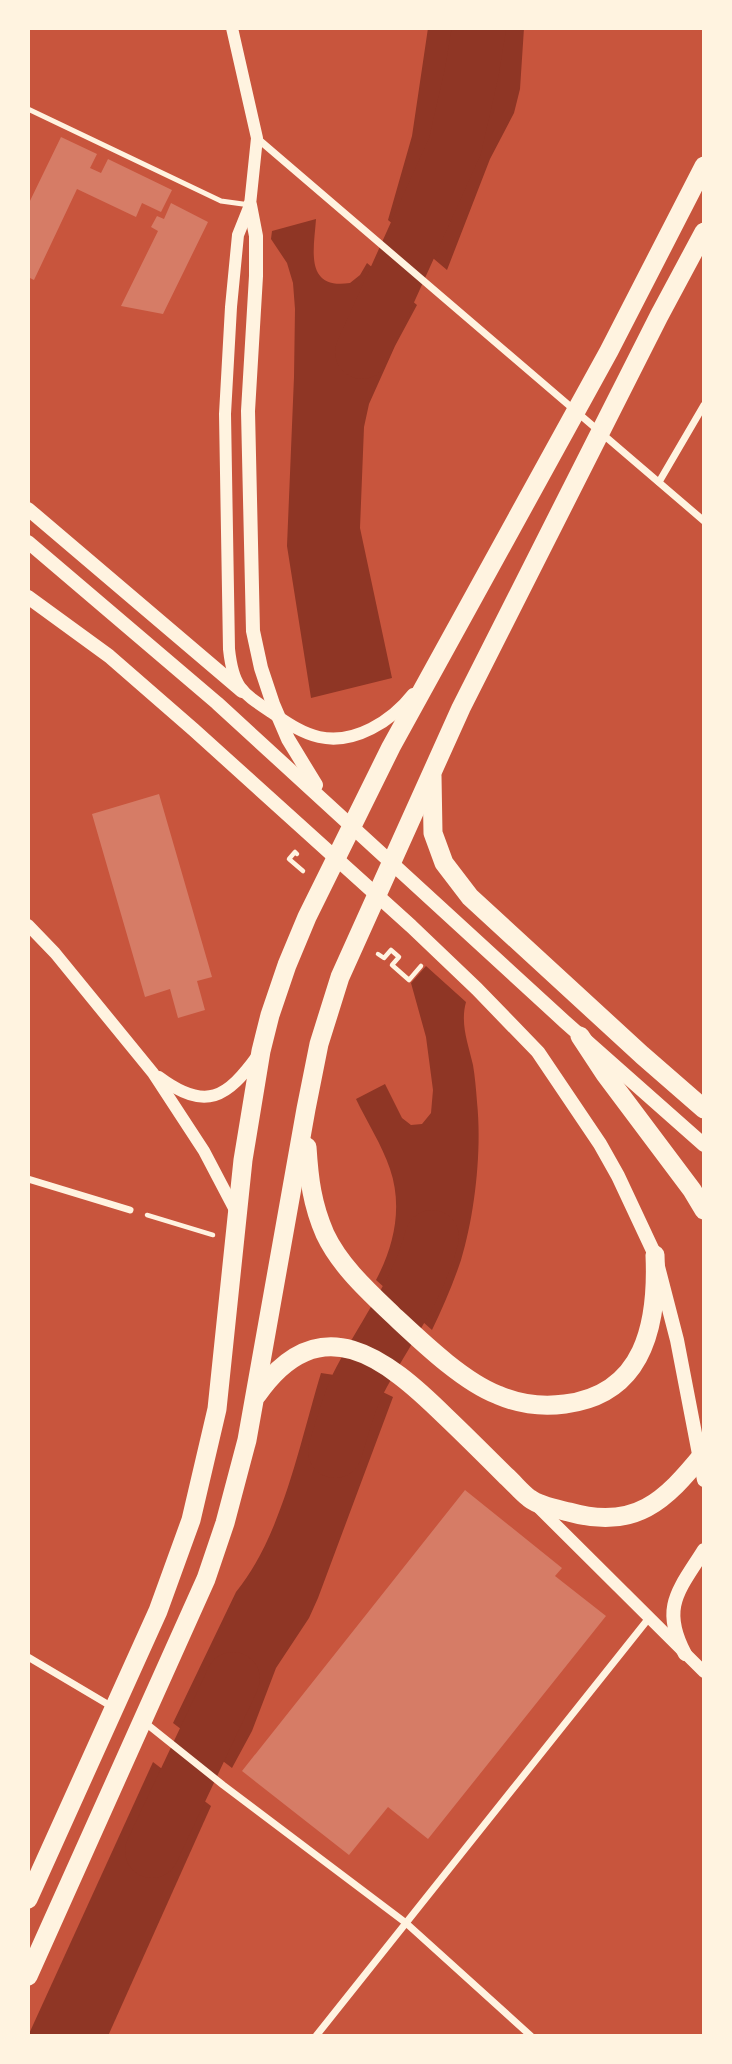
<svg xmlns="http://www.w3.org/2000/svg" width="732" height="2064" font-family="'Alegreya Sans',sans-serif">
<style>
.water{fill:#8f3625}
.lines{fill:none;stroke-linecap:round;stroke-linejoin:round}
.river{stroke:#8f3625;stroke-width:54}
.building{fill:#d67c66}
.path{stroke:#fff3e0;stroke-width:4.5}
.service{stroke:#fff3e0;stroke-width:5}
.minor{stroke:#fff3e0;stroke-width:7}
.tertiary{stroke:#fff3e0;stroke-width:12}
.secondary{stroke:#fff3e0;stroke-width:14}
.trunk{stroke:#fff3e0;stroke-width:19}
</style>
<rect width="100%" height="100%" fill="#c8553d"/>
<g class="water">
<path d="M428 28H524L520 89 514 113 490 159 447 270 388 220 412 136Z"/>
<path d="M316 219C314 249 304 290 350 283L360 275 367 263 417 305 395 346 369 404 364 427 360 528 392 678 311 698 287 546 294 377 295 309 293 283 287 263 271 239 272 231Z"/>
<path d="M426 966 466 1002C460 1024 468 1043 473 1065 475 1077 476 1089 477 1102 482 1150 475 1214 461 1260 453 1284 443 1307 432 1330L376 1280C394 1246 403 1207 390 1169 382 1145 367 1122 356 1099L385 1084 402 1118 411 1125 422 1124 431 1113 433 1090 426 1037 411 983Z"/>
<path d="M321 1373 354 1378 393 1397 318 1598 309 1618 276 1668 252 1731 232 1768 173 1723 236 1592C282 1536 300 1442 321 1373Z"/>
<path d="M153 1762 211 1806 108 2036H28Z"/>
</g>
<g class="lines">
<g class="river">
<path d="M362 352 455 146 472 71 479 28"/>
<path d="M335 1451C342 1429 348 1404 358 1384 383 1334 418 1292 432 1237"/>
<path d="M152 1851 233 1679"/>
</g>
</g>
<g class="building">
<path d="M61 137 97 154 90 168 101 173 108 159 172 190 161 212 142 203 136 217 77 189 34 280 28 277V205Z"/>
<path d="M171 203 208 222 163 314 121 306 158 231 151 227 157 216 164 219Z"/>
<path d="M159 794 212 977 197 981 205 1010 178 1018 170 989 145 997 92 814Z"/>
<path d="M465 1490 562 1568 555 1576 606 1616 428 1839 388 1807 349 1855 242 1771Z"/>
</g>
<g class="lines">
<g class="path">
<path d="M297 854 295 852 289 859 303 871"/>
<path d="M378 954 384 958 391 950 399 957 392 965 409 980 421 966"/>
<path d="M147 1215 213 1235"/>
</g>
<path class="service" d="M28 109 221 201 250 205"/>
<g class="minor">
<path d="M258 139 704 521"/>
<path d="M659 482 704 405"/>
<path d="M28 1179 130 1210"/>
<path d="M28 1657 114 1708"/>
<path d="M143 1721 223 1785 406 1923 531 2036"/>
<path d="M316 2036 649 1618"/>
</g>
<g class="tertiary">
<path d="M232 28 257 138 250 205 238 235 231 307 225 414 229 649C233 687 241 692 271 712 286 722 301 733 319 737 354 745 392 721 413 694"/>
<path d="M28 925 55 953 153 1073 204 1151 236 1212"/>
<path d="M159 1077C206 1112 227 1098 258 1055"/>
<path d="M536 1505 704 1672"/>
</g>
<g class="secondary">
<path d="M250 205 256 236V276L248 411 253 631 261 668 273 704 288 739 316 785"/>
<path d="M28 509 242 691"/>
<path d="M28 542 217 703 565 1022 704 1145"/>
<path d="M28 597 109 656 194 730 411 926 477 989 538 1052 600 1144 618 1176 655 1255 677 1340 704 1480"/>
<path d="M685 1654C660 1607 679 1590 704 1550"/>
</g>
<g class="trunk">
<path d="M432 776 433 833 444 863 470 897 642 1055 704 1109"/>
<path d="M580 1036 605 1074 692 1190 704 1210"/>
<path d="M307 1147C309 1179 312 1204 325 1234 340 1266 369 1292 393 1315 421 1341 462 1381 498 1395 519 1404 543 1407 565 1404 645 1394 658 1323 655 1255"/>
<path d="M257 1395C320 1305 386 1358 445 1416 466 1436 486 1456 506 1476 514 1483 521 1492 529 1498 539 1506 557 1509 569 1512 635 1531 665 1501 704 1453"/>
<path d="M28 1899 158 1611 191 1520 217 1409 243 1160 261 1051 270 1015 287 965 307 917 391 747 609 351 704 166"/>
<path d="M28 1976 206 1579 225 1523 247 1440 306 1109 319 1044 340 977 461 708 659 316 704 232"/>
</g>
</g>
<rect width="732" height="2064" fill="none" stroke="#fff3e0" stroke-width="60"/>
</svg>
